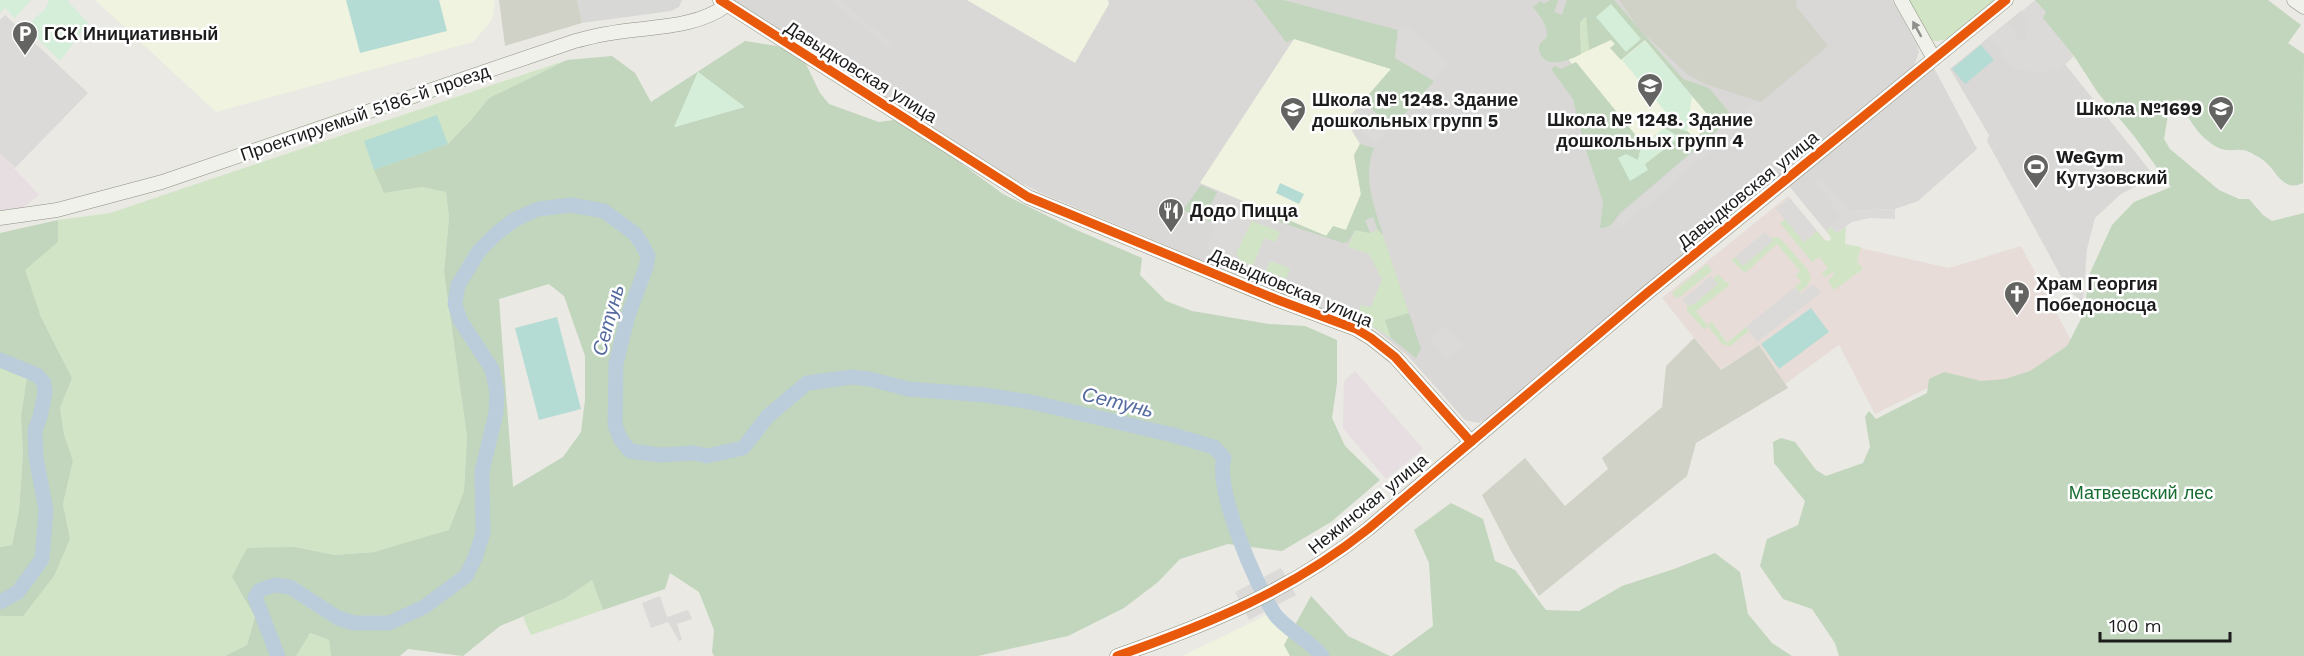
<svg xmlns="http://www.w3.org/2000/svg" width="2304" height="656" font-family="'Work Sans',sans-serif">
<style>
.residential{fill:#d9d8d6}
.commercial{fill:#e7dcd7}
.industrial{fill:#e7dee1}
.education{fill:#f0f3e0}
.religious{fill:#d8d8d6}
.construction{fill:#d1d2c7}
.grass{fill:#d1e5c6}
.forest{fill:#c1d6bc;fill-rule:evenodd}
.park{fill:#d5eeda}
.pitch{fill:#b5dcd4}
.parking{fill:#dbdad8}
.pier{fill:#dcdbd9}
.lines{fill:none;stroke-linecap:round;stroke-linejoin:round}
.river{stroke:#bbcdda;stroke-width:15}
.secondary-casing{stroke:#8c917f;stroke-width:15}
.secondary{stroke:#eff1ea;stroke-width:14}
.cycleway-casing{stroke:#fff;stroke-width:13}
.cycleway{stroke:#e8590c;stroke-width:9}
.oneway{fill:#90918d}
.labels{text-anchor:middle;stroke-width:5;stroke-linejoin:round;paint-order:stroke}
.poi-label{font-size:18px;font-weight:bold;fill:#1c1c1c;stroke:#fff;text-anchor:start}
.street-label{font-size:18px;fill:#1c1c1c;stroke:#fff}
.park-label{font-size:18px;fill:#176c30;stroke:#fff}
.water-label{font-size:20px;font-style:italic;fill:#546a9f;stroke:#fff}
</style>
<rect width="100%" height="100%" fill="#eae9e4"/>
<g class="residential">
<path d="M732 0H1892L1917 45 1919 52 1914 66 1492 417 1479 423 1465 420 1409 357 1374 328 1335 316 1041 193 1017 181Z"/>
<path d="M2022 10 2155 177 2121 194 2095 218 2087 249 2083 302 2069 291 1987 141 1989 135 1950 69Z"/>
<path d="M1934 68 1977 149 1918 201 1895 209 1850 211 1826 231 1789 186Z"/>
</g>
<path class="commercial" d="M1788 196 1825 240 1949 268 2021 246 2077 352 1993 394 1946 379 1875 414 1839 345 1785 384 1759 345 1720 370 1662 298Z"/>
<g class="industrial">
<path d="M0 153 39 195 20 210 0 212Z"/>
<path d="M1355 371 1423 449 1386 479 1343 428 1344 381Z"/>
</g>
<g class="education">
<path d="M95 0H495L492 20 473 42 216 112Z"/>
<path d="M967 0H1108L1109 4 1075 63Z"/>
<path d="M1611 0 1714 122 1630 194 1587 81 1554 43Z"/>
<path d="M1294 39 1391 69 1346 121 1360 144 1354 156 1361 194 1341 242 1200 183Z"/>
<path d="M1267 615 1287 635 1303 643 1313 656H1182Z"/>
</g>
<path class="religious" d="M577 0H682L679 7 671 11 582 23Z"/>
<g class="construction">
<path d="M499 0H577L582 23 505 46Z"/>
<path d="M1619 0H1797L1796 6 1828 46 1761 102 1705 84 1687 74 1639 29Z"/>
<path d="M1694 338 1721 370 1759 345 1788 388 1696 443 1687 476 1539 596 1511 551 1482 495 1525 458 1565 506 1608 469 1602 458 1662 407 1666 366Z"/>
</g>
<g class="grass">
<path d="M1907 0H1995C1984 10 1943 53 1929 38 1920 28 1914 11 1907 0Z"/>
<path d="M1587 16 1589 50 1581 54 1580 22Z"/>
<path d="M567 60 489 98 471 120 448 144 384 193 422 187 446 192 449 217 444 272 467 437 464 491 449 531 374 552 335 555 295 547 232 577 255 617 247 645 225 656H0V616H23L70 539 63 504 73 461 64 434 60 408 72 378 41 317 24 269 58 242V220L110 213Z"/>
<path d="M1785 219 1804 242 1817 231 1824 240 1830 241 1831 237 1826 231 1831 227 1837 233 1846 227 1845 244 1861 247 1857 262 1863 269 1834 290 1828 281 1834 274 1833 272 1825 277 1822 273 1828 268 1819 257 1812 262 1780 223Z"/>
<path d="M1252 221 1280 232 1276 242 1264 238 1253 266 1241 261 1236 253Z"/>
<path d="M1355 230 1370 233 1378 230 1383 235 1409 313 1385 320 1391 338 1369 324 1359 320 1360 305 1371 307 1382 279 1369 254 1348 247Z"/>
<path d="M1775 237 1780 238 1808 270 1811 278 1808 285 1800 292 1795 287 1801 282 1796 275 1800 271 1777 244 1745 273 1731 260 1735 257 1743 266 1772 241 1770 238Z"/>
<path d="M1270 261 1290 268 1286 279 1266 271Z"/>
<path d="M1707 264 1712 271 1681 296 1676 298 1672 293Z"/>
<path d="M1718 275 1730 285 1696 311 1707 325 1712 322 1727 343 1746 327 1749 331 1730 346 1722 344 1708 326 1704 329 1687 311V306L1694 304 1718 284 1713 279Z"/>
<path d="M0 366 27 377 21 416 23 453 19 511 12 545 0 547Z"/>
<path d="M592 580 603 610 531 635 523 617 564 599Z"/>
<path d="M309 633 329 640 331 656H296Z"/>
</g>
<g class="forest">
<path d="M1254 0H1283L1398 30 1395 58 1434 81 1392 128 1363 101 1391 69 1295 39 1286 42Z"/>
<path d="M1550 0H1558L1554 12 1562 15 1567 0H1614L1683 79 1709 88 1733 117 1619 214C1614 222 1610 228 1600 228L1603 202 1584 144 1573 99 1551 69 1555 66 1561 69 1576 62 1642 143 1638 161 1630 158H1619L1645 164 1679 137 1664 128 1667 126 1687 131 1695 138 1714 122 1645 40 1621 60 1610 48 1615 44 1611 40 1589 50 1586 16 1580 22 1581 54C1572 59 1562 63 1552 62 1544 62 1536 52 1540 44 1542 41 1545 39 1547 37 1547 24 1541 17 1533 7L1541 1 1544 4Z"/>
<path d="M2035 0H2268L2301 25 2288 43 2304 54 2303 183C2282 193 2277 170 2263 160 2259 157 2252 153 2247 151 2231 147 2226 156 2208 141 2195 131 2186 115 2180 99L2169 109 2164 139 2170 149 2219 190 2239 199H2249L2263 215 2272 221 2304 213V656H1839L1835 643 1812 609 1783 599 1760 566 1767 539 1798 525 1805 501 1774 463 1773 442 1781 438 1795 442 1816 470 1826 476 1863 463 1870 447 1865 417 1869 411 1876 419 1927 393 1929 379 1944 372 1981 381 2005 379 2030 371 2067 346 2084 313 2089 275 2112 225 2134 202 2171 187 2134 136 2098 93 2074 56 2042 18 2045 12Z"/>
<path d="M745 41 777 46 804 60 820 93 829 104 879 122 894 120 937 146 1003 194 1072 228 1142 258 1140 275 1166 301 1192 311 1269 324 1305 326 1337 340V383L1332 418 1345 446 1380 480 1331 522 1282 551 1228 544 1180 559 1158 582 1124 608 1068 636 978 656H714L712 652 714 630 699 592 670 573 665 589 603 610 592 580 564 599 500 626 463 656 408 649 400 656H331L329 640 310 633 296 656H225L247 645 255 617 232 577 247 548 295 547 335 555 374 552 449 530 464 491 467 437 444 272 449 217 446 192 422 187 384 193 374 170 448 144 471 120 489 98 567 60 612 56 635 73 651 102ZM698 72 744 107 675 127ZM549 284 564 296 585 356V400L581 432 563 457 513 487 499 299Z"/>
<path d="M1360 144 1374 148C1362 178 1374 205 1383 235L1378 230 1373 217 1365 220 1370 233 1355 230 1348 242 1343 243 1255 214 1240 200 1326 236 1333 226 1346 230 1361 194 1354 155Z"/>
<path d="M1201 185 1217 192 1210 207 1218 211 1214 223 1183 210Z"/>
<path d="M58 220V242L25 270 41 317 72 378 60 408 64 434 73 461 63 504 70 539 54 576 23 616H0V547L12 545 19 511 23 453 21 416 27 377 0 366V233Z"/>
<path d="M1409 313 1421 349 1416 358 1391 338 1385 320Z"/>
<path d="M1451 503 1483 519 1495 561 1515 570 1546 610 1579 611 1622 586 1674 569 1715 553 1740 572 1748 614 1772 643 1792 656H1392L1433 626 1429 563 1414 530Z"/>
<path d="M1311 596 1348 636 1390 656H1290L1284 645Z"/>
</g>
<g class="park">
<path d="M0 0H31L15 18 5 8 0 13Z"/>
<path d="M49 0H67L88 23 60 61 26 27 46 8Z"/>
<path d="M1611 4 1641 39 1626 52 1596 17Z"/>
<path d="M1645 41 1692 96 1687 131 1667 126 1669 116 1622 60Z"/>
<path d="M698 72 745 107 674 127Z"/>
<path d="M1664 128 1680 137 1645 164 1648 170 1630 181 1618 158 1626 154 1638 160 1642 143 1646 142Z"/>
</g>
<g class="pitch">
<path d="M346 0H439L447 31 360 53Z"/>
<path d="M1981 45 1994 60 1965 84 1952 69Z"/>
<path d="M437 115 448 144 374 170 364 141Z"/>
<path d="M1280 183 1304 194 1299 204 1276 193Z"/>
<path d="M1811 308 1829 332 1779 369 1761 344Z"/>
<path d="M557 317 581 409 539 420 515 328Z"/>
</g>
<g class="parking">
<path d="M830 0H839L892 43 888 47Z"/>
<path d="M2035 0 2046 12 2043 18 2074 56 2058 71 2053 66 2045 72 2014 70 1989 37 2008 23 2017 34V40L2025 41 2028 24 2020 13Z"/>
<path d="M5 15 88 93 15 168 0 153V20Z"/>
<path d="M1404 23 1449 62 1434 81 1395 58 1398 30Z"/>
<path d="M1754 100 1764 105 1620 229 1614 225 1620 215Z"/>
<path d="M1361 106 1387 131 1375 145 1348 120Z"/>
<path d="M1821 177 1850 211 1895 209V219L1870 218 1852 222 1837 233 1831 227 1842 217 1814 183Z"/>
<path d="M1790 198 1817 231 1804 242 1776 209Z"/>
<path d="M1237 207 1254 215 1234 258 1353 308 1358 312 1357 323 1335 316 1228 270 1234 258 1206 249 1220 211 1232 217Z"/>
<path d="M1765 232 1773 241 1743 266 1735 257Z"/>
<path d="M1711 276 1718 284 1694 304 1687 306 1682 300Z"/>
<path d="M1813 284 1821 293 1757 342 1746 327 1795 287 1801 294Z"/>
<path d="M1446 326 1463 346 1447 360 1430 340Z"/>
<path d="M660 596 667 617 688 610 692 619 677 624 682 640 679 641 668 622 651 628 642 603Z"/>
</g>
<path class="pier" d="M1281 568 1296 595 1249 620 1235 592Z"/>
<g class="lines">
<g class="river">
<path d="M0 360 37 375 44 383 45 393 40 417 35 430 36 457 46 510 42 559 18 592 0 602"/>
<path d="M278 656 255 597 260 590 275 585 290 587 338 618 354 623H389L424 607 466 576 475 558 483 533 482 471 496 413 497 392 492 369 460 320 455 304 458 285 479 251 496 234 514 220 538 209 571 205 604 211 635 234 642 244 648 256 646 267 628 316 616 363 615 425 621 440 630 451 660 455 695 453 707 456 743 448 768 416 807 383 852 377 870 379 908 389 985 395 1031 402 1173 435 1214 447 1224 458C1214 488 1256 585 1274 613 1283 627 1309 640 1322 656"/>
</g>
<defs>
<g id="secondary">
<path d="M720 0 1028 197 1278 300 1356 329 1371 338 1395 357 1471 442"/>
<path d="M1901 0 1933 57"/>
<path d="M2294 0 2304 7"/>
<path d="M0 218 57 210 162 182 575 41C585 39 596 35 606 34 646 26 693 30 727 5"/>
<path d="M1117 656C1209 624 1292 590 1368 529L1647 293 2006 0"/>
</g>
</defs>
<use href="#secondary" class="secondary-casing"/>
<use href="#secondary" class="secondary"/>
<defs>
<g id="cycleway">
<path d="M720 0 1028 197 1278 300 1356 329 1371 338 1395 357 1471 442"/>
<path d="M1117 656C1209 624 1292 590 1368 529L1647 293 2006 0"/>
</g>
</defs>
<use href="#cycleway" class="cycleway-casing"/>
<use href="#cycleway" class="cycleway"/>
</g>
<defs><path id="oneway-solid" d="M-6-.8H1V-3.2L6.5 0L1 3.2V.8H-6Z" transform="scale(1.5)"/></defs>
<use class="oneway" href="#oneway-solid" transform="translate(1917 29) rotate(-119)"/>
<defs>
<symbol id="parking-pin" viewBox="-11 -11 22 30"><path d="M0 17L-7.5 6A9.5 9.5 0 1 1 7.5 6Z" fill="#646462" stroke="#fff"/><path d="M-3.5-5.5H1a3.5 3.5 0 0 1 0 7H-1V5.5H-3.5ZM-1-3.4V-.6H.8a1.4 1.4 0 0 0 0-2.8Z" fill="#fff"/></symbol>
<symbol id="school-pin" viewBox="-11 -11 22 30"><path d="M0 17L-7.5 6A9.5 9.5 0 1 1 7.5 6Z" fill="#646462" stroke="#fff"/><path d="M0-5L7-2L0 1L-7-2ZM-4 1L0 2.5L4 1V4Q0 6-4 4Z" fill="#fff"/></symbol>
<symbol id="stadium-pin" viewBox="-11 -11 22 30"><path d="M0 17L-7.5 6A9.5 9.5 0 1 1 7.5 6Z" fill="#646462" stroke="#fff"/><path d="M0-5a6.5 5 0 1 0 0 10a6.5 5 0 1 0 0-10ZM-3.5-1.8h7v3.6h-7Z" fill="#fff"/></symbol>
<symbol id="restaurant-pin" viewBox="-11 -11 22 30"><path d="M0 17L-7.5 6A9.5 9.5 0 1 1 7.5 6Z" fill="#646462" stroke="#fff"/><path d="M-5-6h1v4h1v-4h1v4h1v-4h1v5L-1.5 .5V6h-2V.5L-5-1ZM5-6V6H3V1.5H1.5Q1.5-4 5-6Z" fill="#fff"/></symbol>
<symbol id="church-pin" viewBox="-11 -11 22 30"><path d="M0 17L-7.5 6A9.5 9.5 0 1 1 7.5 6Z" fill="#646462" stroke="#fff"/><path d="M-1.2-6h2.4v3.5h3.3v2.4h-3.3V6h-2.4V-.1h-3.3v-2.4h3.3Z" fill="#fff"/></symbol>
</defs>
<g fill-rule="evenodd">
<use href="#parking-pin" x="10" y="19" width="30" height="40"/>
<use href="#school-pin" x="1635" y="71" width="30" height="40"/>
<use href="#school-pin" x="2206" y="94" width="30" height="40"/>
<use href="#school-pin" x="1278" y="95" width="30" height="40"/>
<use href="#stadium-pin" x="2021" y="152" width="30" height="40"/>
<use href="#restaurant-pin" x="1156" y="196" width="30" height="40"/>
<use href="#church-pin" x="2002" y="279" width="30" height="40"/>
</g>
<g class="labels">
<g class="poi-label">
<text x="44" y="40">ГСК Инициативный</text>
<text x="1312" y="106">Школа № 1248. Здание<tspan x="1312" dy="21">дошкольных групп 5</tspan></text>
<text x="2202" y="115" text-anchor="end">Школа №1699</text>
<text x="1650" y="126" text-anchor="middle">Школа № 1248. Здание<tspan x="1650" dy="21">дошкольных групп 4</tspan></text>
<text x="2056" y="163">WeGym<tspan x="2056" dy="21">Кутузовский</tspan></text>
<text x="1190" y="217">Додо Пицца</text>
<text x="2036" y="290">Храм Георгия<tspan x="2036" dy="21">Победоносца</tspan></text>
</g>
<g class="street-label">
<text transform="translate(861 72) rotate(32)" y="6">Давыдковская улица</text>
<text transform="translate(365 113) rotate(-19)" y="6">Проектируемый 5186-й проезд</text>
<text transform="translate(1748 190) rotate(-39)" y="6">Давыдковская улица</text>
<text transform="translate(1291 288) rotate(23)" y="6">Давыдковская улица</text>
<text transform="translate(1368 504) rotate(-39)" y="6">Нежинская улица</text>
</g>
<g class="park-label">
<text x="2141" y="499">Матвеевский лес</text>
</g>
<g class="water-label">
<text transform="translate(608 320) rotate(-75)" y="7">Сетунь</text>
<text transform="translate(1118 402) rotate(14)" y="7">Сетунь</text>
</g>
</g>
<path d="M2100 632v9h130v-9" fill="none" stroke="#1c1c1c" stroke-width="3"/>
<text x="2109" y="632" font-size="18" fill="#1c1c1c" stroke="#ffffff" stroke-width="4.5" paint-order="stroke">100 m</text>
</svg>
